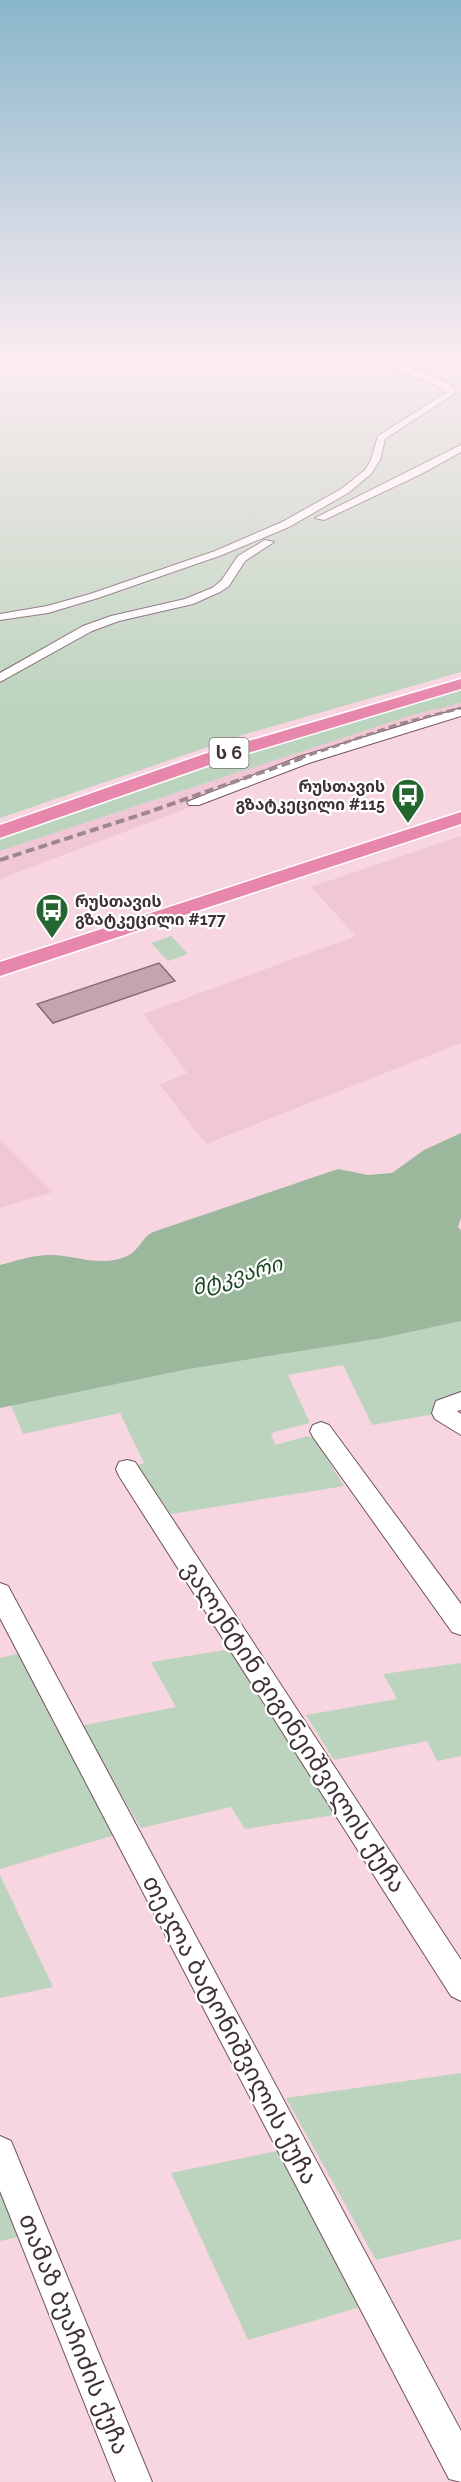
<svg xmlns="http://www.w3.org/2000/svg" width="461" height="2482" font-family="Raleway,'Noto Sans Georgian',sans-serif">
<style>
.built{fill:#f0c7d5}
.green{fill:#bcd4be}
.water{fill:#9bb89d}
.building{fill:#c4a4af;stroke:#896b75;stroke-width:1.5}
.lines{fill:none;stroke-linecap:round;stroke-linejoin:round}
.minor-casing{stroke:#6f535d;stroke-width:2}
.highway-casing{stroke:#fff;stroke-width:3}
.minor{fill:#fff;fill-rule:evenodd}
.highway{fill:#e887ac;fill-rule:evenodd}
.rail-far1{stroke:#9f878f;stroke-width:3;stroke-dasharray:8 4;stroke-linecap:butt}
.rail{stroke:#9f878f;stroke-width:4;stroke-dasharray:9 4.5;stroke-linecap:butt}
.labels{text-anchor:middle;stroke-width:4.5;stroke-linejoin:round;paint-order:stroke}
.far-poi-label{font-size:16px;font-weight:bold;fill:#3f3236;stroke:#fff;text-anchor:end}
.shield{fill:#fff;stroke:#797072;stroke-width:1.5}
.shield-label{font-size:18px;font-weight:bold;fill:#3f3236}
.water-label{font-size:21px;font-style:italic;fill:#1b4723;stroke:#fff}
.near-street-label{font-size:24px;fill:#3f3236;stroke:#fff}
</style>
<rect width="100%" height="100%" fill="#f8d6e1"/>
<g class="built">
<path d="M461 703V714L422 723 294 768 0 879V851L412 715Z"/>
<path d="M461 836V1043L206 1144 160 1085 187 1073 143 1014 356 936 311 887Z"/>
<path d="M0 1139 53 1192 0 1208Z"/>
</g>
<g class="green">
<path d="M0 357H461V672L246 734 0 818Z"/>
<path d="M461 690V703L412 715 0 851V836L87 809 201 766Z"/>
<path d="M171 936 188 954 168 961 151 943Z"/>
<path d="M461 1321V1396L435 1414 372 1425 343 1365 288 1375 310 1423 271 1433 275 1445 308 1436 315 1439 344 1486 171 1514 137 1465 144 1463 120 1413 23 1434 11 1405 189 1369 383 1338Z"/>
<path d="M232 1649 335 1815 245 1829 231 1807 141 1828 80 1726 176 1707 151 1662Z"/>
<path d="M20 1653 115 1835 0 1869V1658Z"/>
<path d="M461 1663V1756L437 1761 427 1741 334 1760 306 1715 397 1699 383 1674Z"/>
<path d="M0 1875 53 1987 0 1998Z"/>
<path d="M461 2073V2239L376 2260 286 2098Z"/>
<path d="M277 2151 364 2306 248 2340 171 2173Z"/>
<path d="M0 2175 24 2236 0 2241Z"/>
</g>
<path class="water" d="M461 1133V1217L458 1227 461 1230V1321L383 1338 189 1369 0 1408V1265C16 1261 33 1255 50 1255 77 1255 100 1268 127 1256 139 1251 141 1238 153 1232L338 1169 368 1175 392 1173 424 1150Z"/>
<path class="building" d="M159 963 175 981 53 1023 37 1004Z"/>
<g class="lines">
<defs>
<g id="minor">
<path d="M368 357C396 357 428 375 453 386L455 393 385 439 380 460 371 474 348 493 289 527 222 555 98 598 48 613 0 620V614L47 606 90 594 215 551 282 522 341 489 365 470 371 460 378 436 447 392 436 385Z"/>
<path d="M461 445V452L419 475 324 520 315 518Z"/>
<path d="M265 540 274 542 245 561 229 586 220 592 193 604 119 621 92 631 0 682V673L83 626 111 616 185 599 212 588 221 581 238 556Z"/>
<path d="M461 708V716L309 763 199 805H189L187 802 299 757Z"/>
<path d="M461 1392V1410L457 1411 461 1414V1435L435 1419 432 1413 436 1401Z"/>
<path d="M321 1422 329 1425 461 1604V1635L452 1632 313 1437 310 1431 313 1425Z"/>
<path d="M127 1460 135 1462 461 1960V2001L451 1996 119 1476 116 1469 119 1462Z"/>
<path d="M0 1583 8 1586 461 2431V2482L449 2479 0 1618Z"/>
<path d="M0 2136 11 2141 152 2482H116L0 2191Z"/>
</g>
<g id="highway">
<path d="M461 679V689L218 762 0 838V825L204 754Z"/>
<path d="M461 812V824L0 976V962Z"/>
</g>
</defs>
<use href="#minor" class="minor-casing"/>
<use href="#highway" class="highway-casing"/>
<use href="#minor" class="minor"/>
<use href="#highway" class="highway"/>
<path class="rail-far1" d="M298 759 399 724 461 708"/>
<path class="rail" d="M0 860 149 812 302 758"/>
</g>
<linearGradient id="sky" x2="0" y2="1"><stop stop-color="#89b6ca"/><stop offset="0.51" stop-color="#fcedf2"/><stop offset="1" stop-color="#fcedf2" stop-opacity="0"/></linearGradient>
<rect width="461" height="705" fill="url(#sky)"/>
<defs>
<symbol id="bus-pin" viewBox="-11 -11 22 30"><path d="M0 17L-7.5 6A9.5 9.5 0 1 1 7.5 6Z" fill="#246630" stroke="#fff"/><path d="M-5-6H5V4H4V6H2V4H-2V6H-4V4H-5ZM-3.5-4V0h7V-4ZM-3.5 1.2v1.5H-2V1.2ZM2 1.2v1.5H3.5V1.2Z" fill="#fff"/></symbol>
</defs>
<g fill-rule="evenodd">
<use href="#bus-pin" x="389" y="776" width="38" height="52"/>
<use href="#bus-pin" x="33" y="891" width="38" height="52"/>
</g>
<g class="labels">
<g class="far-poi-label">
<text x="385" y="792">რუსთავის<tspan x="385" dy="18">გზატკეცილი #115</tspan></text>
<text x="75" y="907" text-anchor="start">რუსთავის<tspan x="75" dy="18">გზატკეცილი #177</tspan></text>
</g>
<rect class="shield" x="209.5" y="738" width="39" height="30" rx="4.5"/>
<g class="shield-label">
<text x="229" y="759">ს 6</text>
</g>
<g class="water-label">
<text transform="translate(237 1276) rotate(-16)" y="7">მტკვარი</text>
</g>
<g class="near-street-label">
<text transform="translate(294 1727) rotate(57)" y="8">ვალენტინ გიგინეიშვილის ქუჩა</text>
<text transform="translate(230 2030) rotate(62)" y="8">თეკლა ბატონიშვილის ქუჩა</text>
<text transform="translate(74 2334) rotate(68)" y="8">თამაზ ბუაჩიძის ქუჩა</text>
</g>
</g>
</svg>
